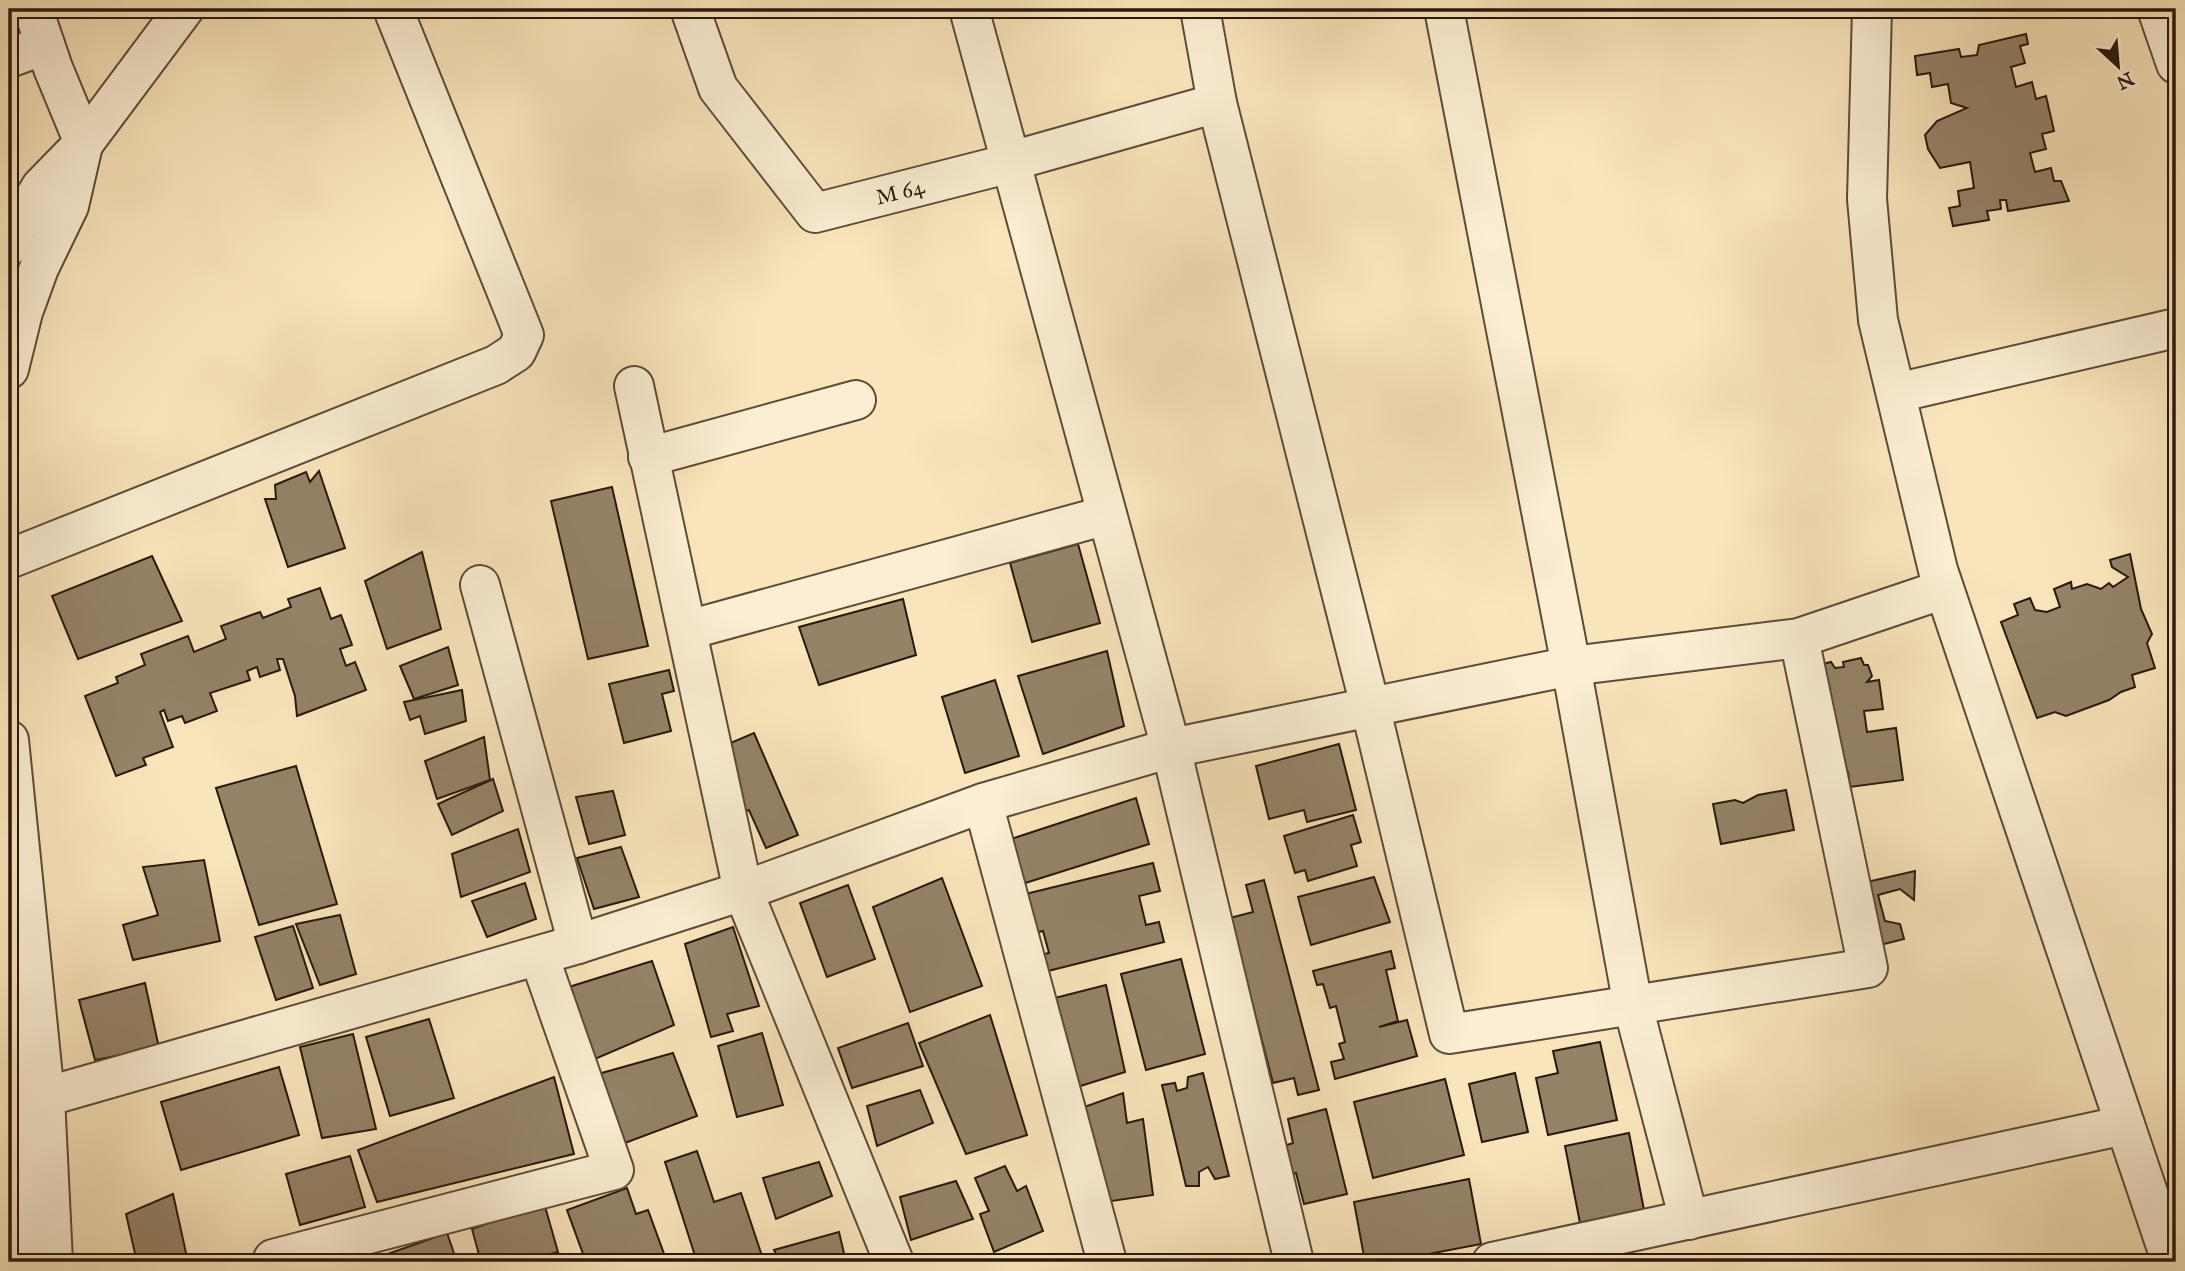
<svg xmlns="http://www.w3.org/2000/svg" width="2185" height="1271" font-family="'IM FELL Great Primer',serif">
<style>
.building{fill:#958368;stroke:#29180d;stroke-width:2}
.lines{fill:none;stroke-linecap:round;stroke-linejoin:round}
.minor-casing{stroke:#5d4b39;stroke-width:42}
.tertiary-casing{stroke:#5d4b39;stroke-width:42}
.minor{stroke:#fbeed3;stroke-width:38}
.tertiary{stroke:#fbeed3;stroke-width:38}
.labels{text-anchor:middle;stroke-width:6;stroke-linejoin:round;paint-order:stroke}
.street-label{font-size:21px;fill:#29180d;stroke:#fbeed3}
</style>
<rect width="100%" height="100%" fill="#f9e5bc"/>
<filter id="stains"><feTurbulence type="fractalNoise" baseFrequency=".00286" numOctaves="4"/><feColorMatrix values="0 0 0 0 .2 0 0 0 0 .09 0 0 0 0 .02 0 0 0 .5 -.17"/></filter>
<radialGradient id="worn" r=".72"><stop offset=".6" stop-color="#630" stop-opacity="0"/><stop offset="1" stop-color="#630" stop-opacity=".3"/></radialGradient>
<g class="building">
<path d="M2026 34 2028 44 2020 46 2025 63 2011 67 2016 87 2032 82 2036 99 2046 96 2054 131 2042 134 2046 149 2030 153 2035 172 2051 168 2054 181H2061L2069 201 2008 211 2006 200H2000L2001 209 1987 211 1989 220 1953 226 1949 208 1960 206 1958 191 1974 188 1970 162 1940 168 1928 149 1925 135 1937 121 1967 108 1951 103 1948 84 1932 87 1930 73 1917 75 1915 56 1959 49 1961 57 1977 55 1979 45Z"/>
<path d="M319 471 345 548 288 567 265 499H276L275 485 306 472 310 482Z"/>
<path d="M612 487 648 646 588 659 551 501Z"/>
<path d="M1078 544 1100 623 1032 642 1010 563Z"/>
<path d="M422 552 441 629 387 649 365 581Z"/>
<path d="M2130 554 2141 609 2152 634 2147 643 2155 668 2132 675 2135 687 2121 692 2109 700 2066 716 2055 712 2037 718 2001 622 2018 615 2014 604 2030 598 2035 610 2047 612 2060 607 2054 589 2071 582 2072 589 2087 584 2101 589 2109 583 2113 587 2128 577 2112 567 2110 560Z"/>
<path d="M152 556 182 621 78 659 52 596Z"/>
<path d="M320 588 331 619 341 615 352 645 340 649 346 666 355 662 366 690 297 716 295 696 283 659H277L280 670 260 677 257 667 247 671 250 680 210 693 217 711 185 723 182 716 168 721 164 710 160 712 173 747 143 758 146 765 116 776 85 696 118 683 116 677 145 665 141 654 188 636 194 652 226 639 221 626 260 612 263 618 291 607 288 599Z"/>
<path d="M903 599 916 655 819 685 799 627Z"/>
<path d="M448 647 458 685 414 699 400 666Z"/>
<path d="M1107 651 1124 726 1043 754 1018 676Z"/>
<path d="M1861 658 1864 665H1868L1872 676 1867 682 1879 680 1883 709 1864 711 1867 732 1896 728 1903 780 1850 787 1848 772 1834 768 1814 666 1831 662 1835 668 1844 667 1843 662Z"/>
<path d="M669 670 674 691 662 694 671 731 624 743 609 684Z"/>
<path d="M995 680 1019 756 965 773 942 697Z"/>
<path d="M462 690 466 721 425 734 420 716 410 720 404 702Z"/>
<path d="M754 733 798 835 766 848 749 810 742 813 721 747Z"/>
<path d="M484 737 490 780 437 799 425 761Z"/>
<path d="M1339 744 1356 810 1307 822 1304 810 1269 819 1256 766Z"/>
<path d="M296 766 337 904 259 925 216 788Z"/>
<path d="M493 779 503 811 452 835 438 804Z"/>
<path d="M1786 790 1794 830 1721 844 1713 804 1735 800 1743 803 1758 795Z"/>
<path d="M613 791 625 835 589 844 576 797Z"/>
<path d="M1136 798 1149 844 1019 885 1005 841Z"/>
<path d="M1353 815 1361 842 1351 845 1357 866 1308 881 1305 870 1295 873 1284 836Z"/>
<path d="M518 829 530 872 461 897 452 854Z"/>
<path d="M621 847 639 897 594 909 577 858Z"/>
<path d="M204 860 220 941 133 960 123 925 158 915 143 867Z"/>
<path d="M1153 863 1160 891 1139 896 1146 925 1159 922 1164 942 1044 972 1040 955 1049 953 1043 931 1026 935 1017 896Z"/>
<path d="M1915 871 1914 900 1900 889 1878 895 1885 921 1900 924 1904 939 1872 947 1858 884Z"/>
<path d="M1374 877 1390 922 1311 945 1298 897Z"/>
<path d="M942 878 982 986 910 1012 873 907Z"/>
<path d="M1264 880 1319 1090 1298 1095 1294 1078 1273 1083 1230 918 1253 912 1246 885Z"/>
<path d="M525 883 536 919 487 937 472 901Z"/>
<path d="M848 885 875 959 827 977 800 903Z"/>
<path d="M340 915 356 974 320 985 296 924Z"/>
<path d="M293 926 313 988 276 1000 255 937Z"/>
<path d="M733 927 759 1006 727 1014 733 1031 711 1037 685 944Z"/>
<path d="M1391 951 1395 968 1386 970 1398 1021 1379 1027 1407 1020 1417 1056 1335 1079 1331 1062 1344 1059 1339 1044 1345 1042 1336 1006 1330 1008 1323 984 1317 985 1313 971Z"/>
<path d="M1181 959 1205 1054 1146 1070 1121 974Z"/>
<path d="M652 961 674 1025 595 1059 569 987Z"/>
<path d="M145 983 159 1048 95 1060 79 1000Z"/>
<path d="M1106 985 1125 1072 1071 1089 1043 1001Z"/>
<path d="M990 1015 1027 1135 966 1154 919 1043Z"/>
<path d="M429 1019 454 1098 390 1116 366 1037Z"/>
<path d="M908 1023 923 1066 852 1088 838 1048Z"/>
<path d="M762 1033 783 1105 737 1117 718 1046Z"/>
<path d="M353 1034 376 1129 322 1138 300 1047Z"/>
<path d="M1600 1042 1617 1120 1548 1135 1536 1078 1558 1073 1553 1051Z"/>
<path d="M673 1053 697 1116 617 1146 591 1076Z"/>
<path d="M279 1067 299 1135 181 1170 161 1102Z"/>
<path d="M1203 1073 1229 1176 1215 1179 1208 1167 1199 1172V1186H1186L1162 1085 1175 1083 1177 1091 1187 1088 1188 1077Z"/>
<path d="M1515 1073 1528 1132 1482 1142 1469 1084Z"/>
<path d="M554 1077 574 1154 377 1202 358 1150Z"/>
<path d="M1445 1079 1464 1155 1373 1178 1354 1102Z"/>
<path d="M920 1090 933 1123 877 1146 867 1106Z"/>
<path d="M1123 1093 1127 1123 1143 1119 1153 1195 1105 1202 1073 1111Z"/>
<path d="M1326 1109 1347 1194 1304 1204 1296 1173 1287 1175 1281 1147 1293 1143 1288 1119Z"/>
<path d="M1629 1133 1644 1210 1580 1223 1565 1146Z"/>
<path d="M697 1151 714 1202 741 1193 764 1262H697L665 1162Z"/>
<path d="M350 1156 365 1207 300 1225 286 1174Z"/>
<path d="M819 1162 832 1196 776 1219 763 1178Z"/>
<path d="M1005 1166 1017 1191 1026 1186 1043 1231 994 1252 980 1214 989 1211 975 1178Z"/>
<path d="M1469 1179 1481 1244 1387 1262H1365L1354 1202Z"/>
<path d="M956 1181 973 1219 911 1240 900 1197Z"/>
<path d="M627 1188 636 1214 648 1210 667 1262H586L567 1210Z"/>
<path d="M173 1194 188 1262H137L126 1214Z"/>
<path d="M544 1203 558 1252 521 1262H481L472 1229Z"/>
<path d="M839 1232 846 1262H780L774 1250Z"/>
<path d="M447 1233 457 1262H365Z"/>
</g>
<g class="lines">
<defs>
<g id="minor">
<path d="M33 9 53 68 84 143"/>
<path d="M690 9 718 88 815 213 1011 163 1022 158 1217 103"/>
<path d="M969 9 1171 748 1294 1262"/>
<path d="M1200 9 1217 103 1370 706 1449 1034 1868 968 1799 638"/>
<path d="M1444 9 1571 666 1633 1006 1689 1220"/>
<path d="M1872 9 1867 199 1878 320 1938 570 2168 1252 2169 1262"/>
<path d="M2157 9 2176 64"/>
<path d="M9 58 45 45"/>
<path d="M634 386 743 891 894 1262"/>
<path d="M1896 393 2176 328"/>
<path d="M648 457 856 400"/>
<path d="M9 559 496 365 516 352 524 335 393 9"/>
<path d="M480 585 578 944"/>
<path d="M688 630 1107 515"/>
<path d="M983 803 1107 1262"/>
<path d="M14 1099 45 1097 578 944 743 891 983 803 1171 748 1571 666 1799 638 1944 589"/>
<path d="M274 1262 273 1259 614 1170 539 956"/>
<path d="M1492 1262 2125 1125"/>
</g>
<g id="tertiary">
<path d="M9 246 17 226 41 187 84 143 184 9"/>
<path d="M9 369 23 312 39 268 69 206 83 145"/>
<path d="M9 740 45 1097 53 1262"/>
<path d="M9 1041 14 1099 19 1262"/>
</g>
</defs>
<use href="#minor" class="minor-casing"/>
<use href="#tertiary" class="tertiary-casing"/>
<use href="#minor" class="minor"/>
<use href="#tertiary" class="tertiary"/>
</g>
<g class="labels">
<g class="street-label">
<text transform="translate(900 192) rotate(-14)" y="7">M 64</text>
</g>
</g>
<rect width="2185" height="1271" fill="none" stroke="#f9e5bc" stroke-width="35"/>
<rect x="10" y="10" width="2164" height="1250" fill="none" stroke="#29180d" stroke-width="3.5"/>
<rect x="18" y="18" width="2150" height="1236" fill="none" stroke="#29180d" stroke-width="2"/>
<g transform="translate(2118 66) rotate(154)" stroke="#fbeed3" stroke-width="5" paint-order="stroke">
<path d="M0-5L12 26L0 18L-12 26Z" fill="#29180d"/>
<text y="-10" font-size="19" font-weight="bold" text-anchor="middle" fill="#29180d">N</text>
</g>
<rect width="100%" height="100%" filter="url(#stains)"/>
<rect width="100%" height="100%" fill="url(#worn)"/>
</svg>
